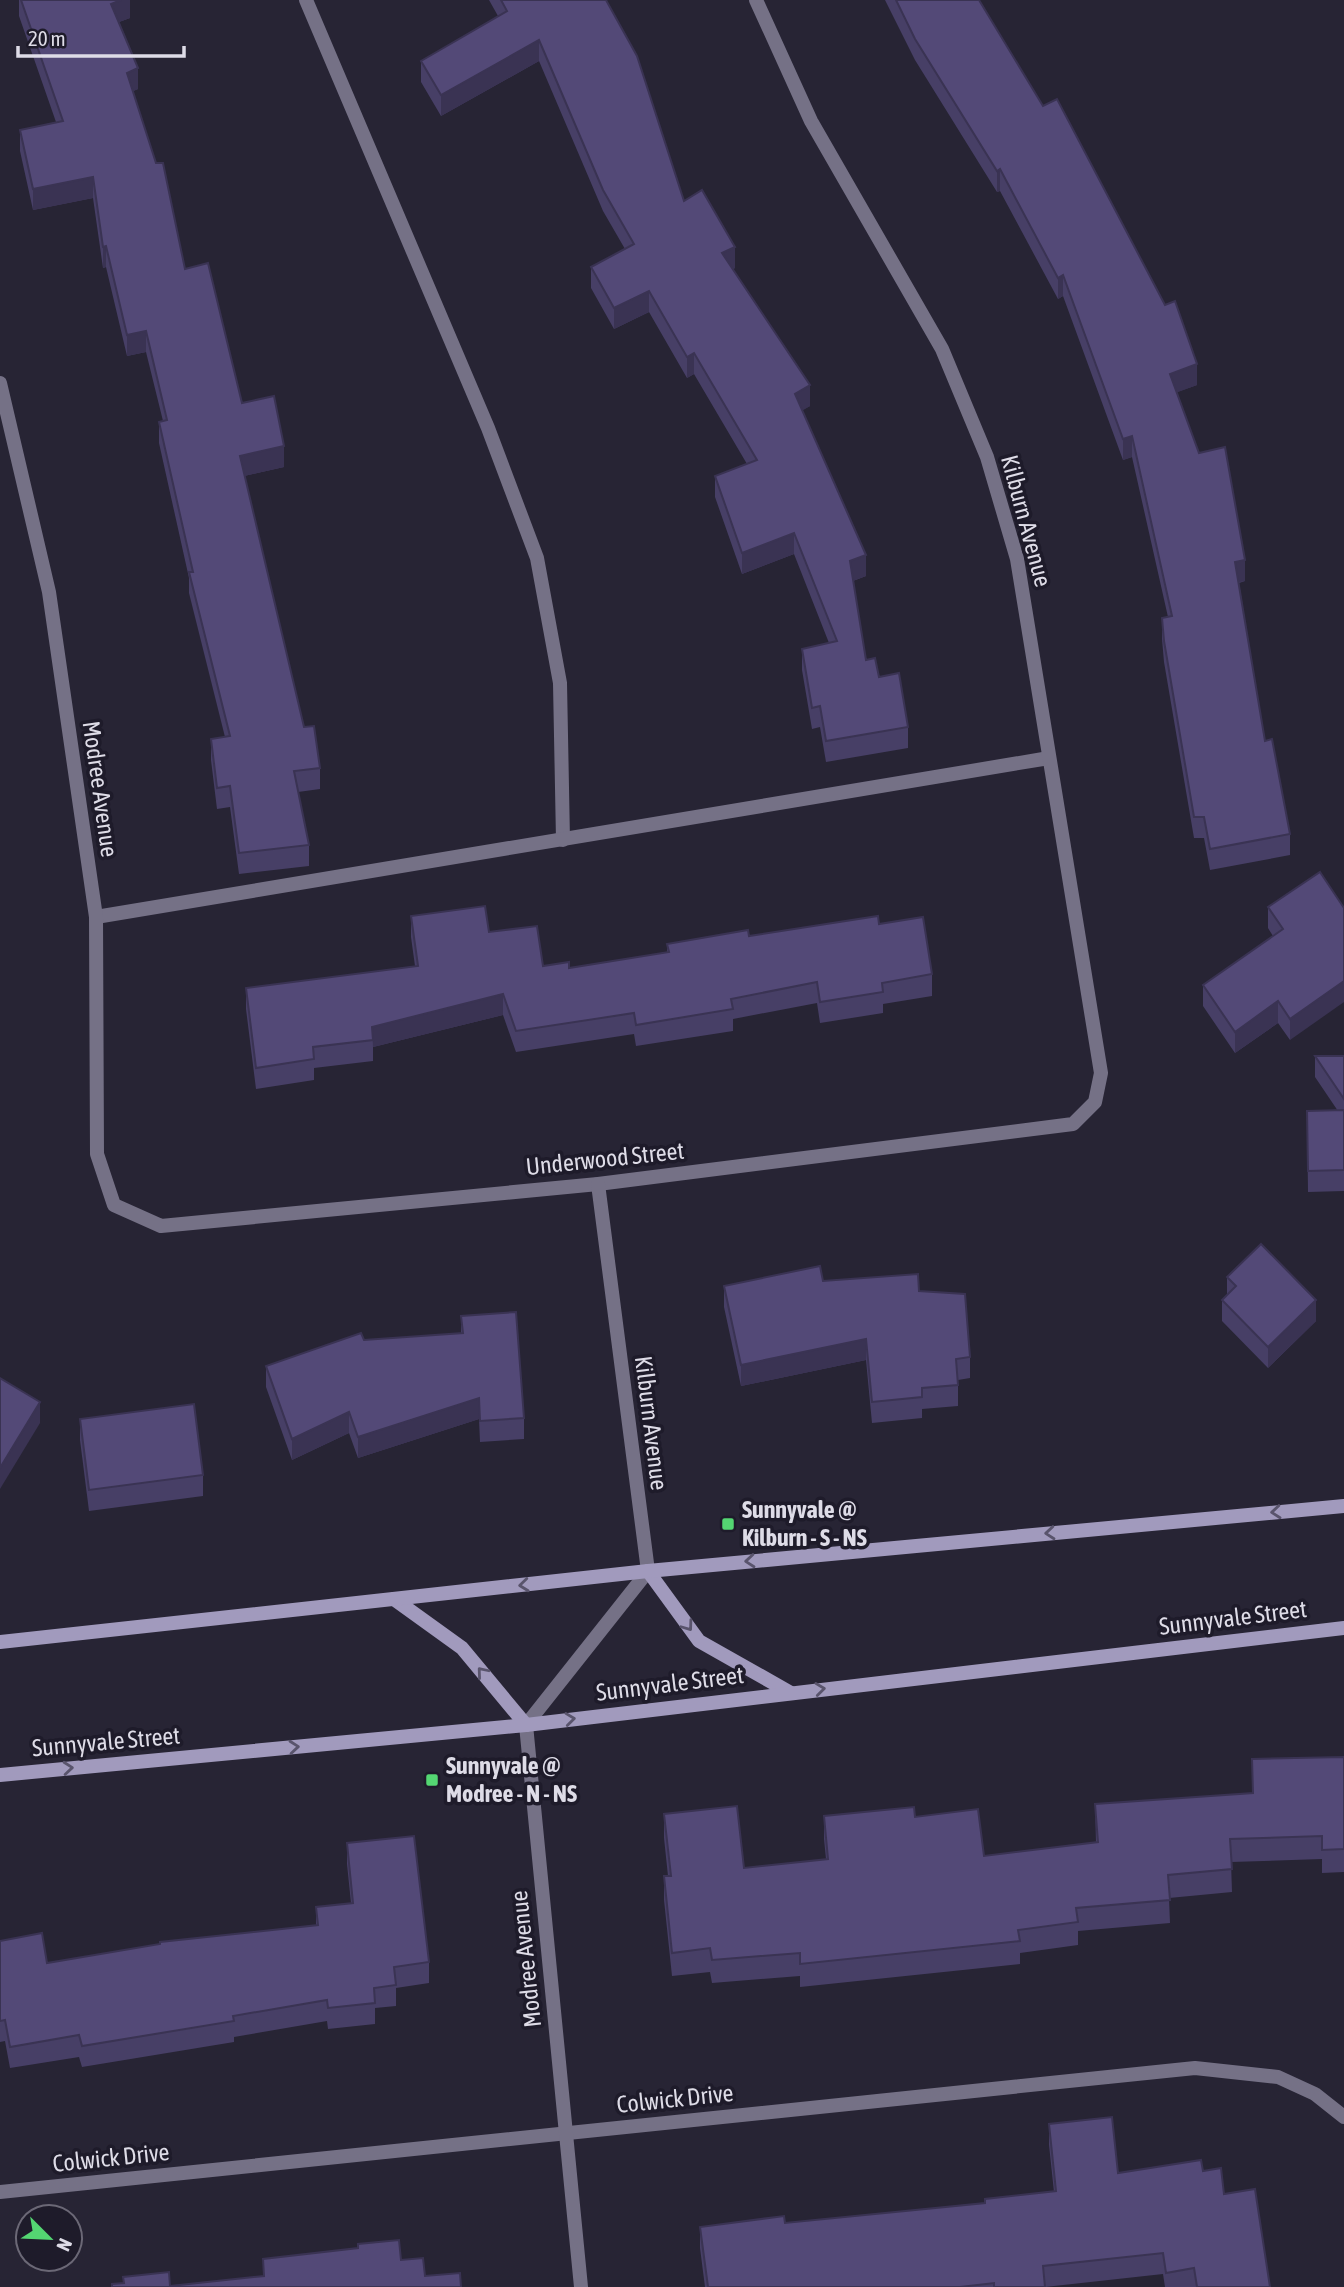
<svg xmlns="http://www.w3.org/2000/svg" width="1344" height="2287" font-family="'Asap Condensed',sans-serif">
<style>
.lines{fill:none;stroke-linecap:round;stroke-linejoin:round}
.lane{stroke:#757186;stroke-width:14}
.street{stroke:#757186;stroke-width:14}
.secondary{stroke:#a19abd;stroke-width:14}
.wall{fill:#473f66}
.shaded-wall{fill:#3a3353}
.building{fill:#534977;stroke:#3a3353;stroke-width:2}
.oneway{stroke:#59546c}
.poi-dot{fill:#54d672;stroke:#1e1b2a;stroke-width:2.5}
.labels{text-anchor:middle;stroke-width:7;stroke-linejoin:round;paint-order:stroke}
.street-label{font-size:24px;fill:#dedce7;stroke:#1e1b2a}
.poi-label{font-size:24px;font-weight:bold;fill:#dedce7;stroke:#1e1b2a;text-anchor:start}
</style>
<rect width="100%" height="100%" fill="#272434"/>
<g class="lines">
<g class="lane">
<path d="M306 0 488 428 537 558 560 683 563 840"/>
<path d="M96 917 1049 758"/>
</g>
<g class="street">
<path d="M0 383 49 592 96 917 97 1154 114 1205 161 1226 598 1184 1073 1124 1095 1102 1101 1073 1017 559 987 457 942 349 811 121 756 0"/>
<path d="M0 2192 1195 2068 1278 2077 1315 2094 1344 2117"/>
<path d="M581 2287 526 1725 648 1571 598 1184"/>
</g>
<g class="secondary">
<path d="M648 1571 699 1641 791 1693"/>
<path d="M394 1599 462 1648 526 1725"/>
<path d="M0 1642 648 1571 1344 1506"/>
<path d="M0 1775 526 1725 1344 1628"/>
</g>
</g>
<g class="wall">
<path d="M19 0H130V18L119 22 138 89 133 91 185 269 242 403 284 467 244 476 304 727 320 768V789L298 792 309 845V866L239 874 230 807 217 809 211 760V739L225 737 189 593V578L159 443V422L163 421 146 352 127 356 106 267 103 268 93 198 33 210 20 151V130L56 122 19 16Z"/>
<path d="M489 0H606L684 201 735 268 733 269 810 406 802 410 866 576 853 581 866 660 879 677 908 727V748L826 762 820 727 812 729 802 670V649L829 643 794 554 742 574 715 497V476L747 464 694 374 687 378 649 312 614 329 591 288V267L625 249 603 211 539 61 441 116 421 82V61L498 16Z"/>
<path d="M885 0H979L1197 385 1177 392 1245 581 1239 583 1265 741 1290 834V855L1210 870 1204 838H1194L1164 662 1162 639V618L1168 617 1132 457 1123 460 1063 296 1058 299 1000 191 997 192 915 60Z"/>
<path d="M1268 907 1344 908 1290 1040 1278 1023 1235 1053 1203 1006V985L1273 936 1268 928Z"/>
<path d="M411 916 489 932 543 966 569 968 667 952V944L879 924 932 974V996L883 1004V1013L820 1023 817 1003 733 1019V1031L636 1046 634 1034 516 1052 503 1015 373 1047V1061L314 1068V1080L256 1089 246 1009V988L415 966 411 937Z"/>
<path d="M1315 1056H1344V1191L1308 1192 1307 1111H1338L1315 1077Z"/>
<path d="M1227 1277 1316 1321 1268 1368 1222 1321V1300L1227 1295Z"/>
<path d="M823 1281 919 1291 970 1357V1378L958 1380V1406L922 1409V1418L872 1423 866 1360 741 1386 724 1307V1286Z"/>
<path d="M461 1316 524 1418V1439L480 1442 479 1419 358 1458 349 1433 292 1460 266 1387V1366L364 1340 461 1333Z"/>
<path d="M80 1419 203 1475V1496L89 1511 80 1440Z"/>
<path d="M1344 1757V1872L1322 1873V1859L1231 1862 1232 1892 1169 1898 1170 1923 1078 1931V1945L1020 1953V1964L800 1987V1976L712 1983 710 1972 672 1976 664 1900V1876H668L664 1838V1814L744 1868 826 1859 824 1839V1816L915 1817 984 1856 1096 1843 1095 1804 1252 1793V1759Z"/>
<path d="M347 1843 429 1962V1983L396 1988V2006L375 2008V2024L328 2029 327 2021 234 2037V2042L82 2067 79 2057 10 2068 5 2041 0 2042V1941L47 1963 316 1926V1907L351 1903 347 1864Z"/>
<path d="M1049 2124 1118 2173 1203 2171 1224 2194 1270 2287H1165L1163 2274 1045 2287H705L700 2248V2227L785 2223 985 2203 1054 2192 1049 2145Z"/>
</g>
<g class="shaded-wall">
<path d="M121 0H130V18L111 25V4Z"/>
<path d="M539 40V61L441 116V95Z"/>
<path d="M138 68V89L127 94V73Z"/>
<path d="M1000 169V191L997 192V171Z"/>
<path d="M93 177V198L33 210V189Z"/>
<path d="M106 246V267L103 268V247Z"/>
<path d="M735 247V268L722 274V253Z"/>
<path d="M1063 275V296L1058 299V278Z"/>
<path d="M649 291V312L614 329V308Z"/>
<path d="M146 331V352L127 356V335Z"/>
<path d="M694 353V374L687 378V357Z"/>
<path d="M1197 364V385L1170 395V374Z"/>
<path d="M810 385V406L795 415V394Z"/>
<path d="M1132 436V457L1123 460V439Z"/>
<path d="M284 446V467L240 477V456Z"/>
<path d="M794 533V554L742 574V553Z"/>
<path d="M866 555V576L850 582V561Z"/>
<path d="M1245 560V581L1235 583V562Z"/>
<path d="M1344 981V1002L1290 1040V1019Z"/>
<path d="M503 994V1015L373 1047 372 1027Z"/>
<path d="M1278 1001V1023L1235 1053V1032Z"/>
<path d="M1316 1300V1321L1268 1368V1347Z"/>
<path d="M866 1339V1360L741 1386V1365Z"/>
<path d="M479 1398V1419L358 1458V1437Z"/>
<path d="M40 1402V1423L0 1489V1468Z"/>
<path d="M349 1412V1433L292 1460V1439Z"/>
</g>
<g class="building">
<path d="M21 0H121L111 4 138 68 127 73 156 163H163L185 269 208 263 242 403 274 396 284 446 240 456 304 727 314 726 320 768 294 771 309 845 239 853 230 786 217 788 211 739 230 736 189 572H193L159 422 167 420 146 331 127 335 106 246 103 247 93 177 33 189 20 130 63 121Z"/>
<path d="M501 0H606L637 56 684 201 702 190 735 247 722 253 810 385 795 394 866 555 850 561 866 660 875 658 879 677 899 673 908 727 826 741 820 706 812 708 802 649 837 641 794 533 742 553 715 476 757 460 694 353 687 357 649 291 614 308 591 267 634 244 603 190 539 40 441 95 421 61 507 11Z"/>
<path d="M896 0H979L1043 106 1057 99 1165 305 1175 301 1197 364 1170 374 1199 453 1225 447 1245 560 1235 562 1265 741 1272 739 1290 834 1210 849 1204 817H1194L1164 641 1162 618 1172 616 1132 436 1123 439 1063 275 1058 278 1000 169 997 171 915 39Z"/>
<path d="M1320 872 1344 908V981L1290 1019 1278 1001 1235 1032 1203 985 1283 929 1268 907Z"/>
<path d="M485 906 489 932 537 926 543 966 569 962V968L669 952 667 944 748 930 749 936 878 916 879 924 923 917 932 974 882 983 883 992 820 1002 817 982 731 999 733 1009 636 1025 634 1013 516 1031 503 994 372 1027 373 1040 313 1047 314 1059 256 1068 246 988 418 966 411 916Z"/>
<path d="M1315 1056H1344V1099Z"/>
<path d="M1344 1110V1170L1308 1171 1307 1111Z"/>
<path d="M1261 1244 1316 1300 1268 1347 1222 1300 1236 1286 1227 1277Z"/>
<path d="M820 1266 823 1281 918 1274 919 1291 965 1294 970 1357 956 1359 958 1385 922 1388V1397L872 1402 866 1339 741 1365 724 1286Z"/>
<path d="M516 1312 524 1418 480 1421 479 1398 358 1437 349 1412 292 1439 266 1366 361 1333 364 1340 463 1333 461 1316Z"/>
<path d="M0 1378 40 1402 0 1468Z"/>
<path d="M194 1404 203 1475 89 1490 80 1419Z"/>
<path d="M1344 1757V1849L1322 1850V1836L1230 1839 1232 1869 1168 1875 1170 1900 1076 1908 1078 1922 1018 1930 1020 1941 800 1964V1953L712 1960 710 1948 672 1953 664 1876H671L664 1814 737 1806 744 1868 828 1859 824 1816 914 1807 915 1817 978 1809 984 1856 1098 1842 1095 1804 1253 1793 1252 1759Z"/>
<path d="M414 1836 429 1962 394 1967 396 1985 374 1988 375 2003 328 2008 327 2000 233 2016 234 2021 82 2046 79 2035 10 2047 5 2020 0 2021V1941L42 1933 47 1963 160 1944V1942L318 1925 316 1907 353 1903 347 1843Z"/>
<path d="M1112 2117 1118 2173 1201 2160 1203 2171 1221 2168 1224 2194 1255 2189 1270 2287H1197L1194 2268 1166 2273 1163 2253 1043 2266 1045 2287H994V2283L960 2287H708L700 2227 784 2216 785 2223 985 2203V2199L1056 2191 1049 2124Z"/>
<path d="M399 2240 401 2260 423 2258 425 2276 460 2273 461 2287H112V2284L124 2283 123 2277 169 2272 170 2286 264 2276 263 2259 358 2248V2244Z"/>
</g>
<defs><path id="oneway-chevron" d="M-2-3.5L2.5 0L-2 3.5" fill="none" stroke-width="1.6" stroke-linecap="round" stroke-linejoin="round" transform="scale(1.75)"/></defs>
<g class="oneway">
<use href="#oneway-chevron" transform="translate(1276 1512) rotate(175)"/>
<use href="#oneway-chevron" transform="translate(1050 1533) rotate(175)"/>
<use href="#oneway-chevron" transform="translate(750 1561) rotate(175)"/>
<use href="#oneway-chevron" transform="translate(524 1585) rotate(174)"/>
<use href="#oneway-chevron" transform="translate(688 1626) rotate(54)"/>
<use href="#oneway-chevron" transform="translate(482 1672) rotate(-130)"/>
<use href="#oneway-chevron" transform="translate(820 1689) rotate(-7)"/>
<use href="#oneway-chevron" transform="translate(570 1719) rotate(-7)"/>
<use href="#oneway-chevron" transform="translate(294 1747) rotate(-5)"/>
<use href="#oneway-chevron" transform="translate(68 1768) rotate(-5)"/>
</g>
<g class="poi-dot">
<rect x="721" y="1517" width="14" height="14" rx="3.5"/>
<rect x="425" y="1773" width="14" height="14" rx="3.5"/>
</g>
<g class="labels">
<g class="street-label">
<text transform="translate(1026 521) rotate(75)" y="8">Kilburn Avenue</text>
<text transform="translate(100 789) rotate(82)" y="8">Modree Avenue</text>
<text transform="translate(605 1159) rotate(-6)" y="8">Underwood Street</text>
<text transform="translate(651 1423) rotate(83)" y="8">Kilburn Avenue</text>
<text transform="translate(1233 1618) rotate(-7)" y="8">Sunnyvale Street</text>
<text transform="translate(670 1684) rotate(-7)" y="8">Sunnyvale Street</text>
<text transform="translate(106 1742) rotate(-5)" y="8">Sunnyvale Street</text>
<text transform="translate(526 1959) rotate(-96)" y="8">Modree Avenue</text>
<text transform="translate(675 2099) rotate(-6)" y="8">Colwick Drive</text>
<text transform="translate(111 2158) rotate(-6)" y="8">Colwick Drive</text>
</g>
<g class="poi-label">
<text x="742" y="1518">Sunnyvale @<tspan x="742" dy="28">Kilburn - S - NS</tspan></text>
<text x="446" y="1774">Sunnyvale @<tspan x="446" dy="28">Modree - N - NS</tspan></text>
</g>
</g>
<g transform="translate(49 2238) rotate(114)"><circle r="33" fill="#1e1b2a" stroke="#6b6876" stroke-width="2"/>
<path d="M0-5L12 26L0 18L-12 26Z" fill="#54d672"/>
<text y="-10" font-size="19" font-weight="bold" text-anchor="middle" fill="#dedce7">N</text>
</g>
<path d="M18 46v10h166v-10" fill="none" stroke="#dedce7" stroke-width="3.5"/>
<text x="28" y="46" font-size="21" fill="#dedce7" stroke="#1e1b2a" stroke-width="5" paint-order="stroke">20 m</text>
</svg>
